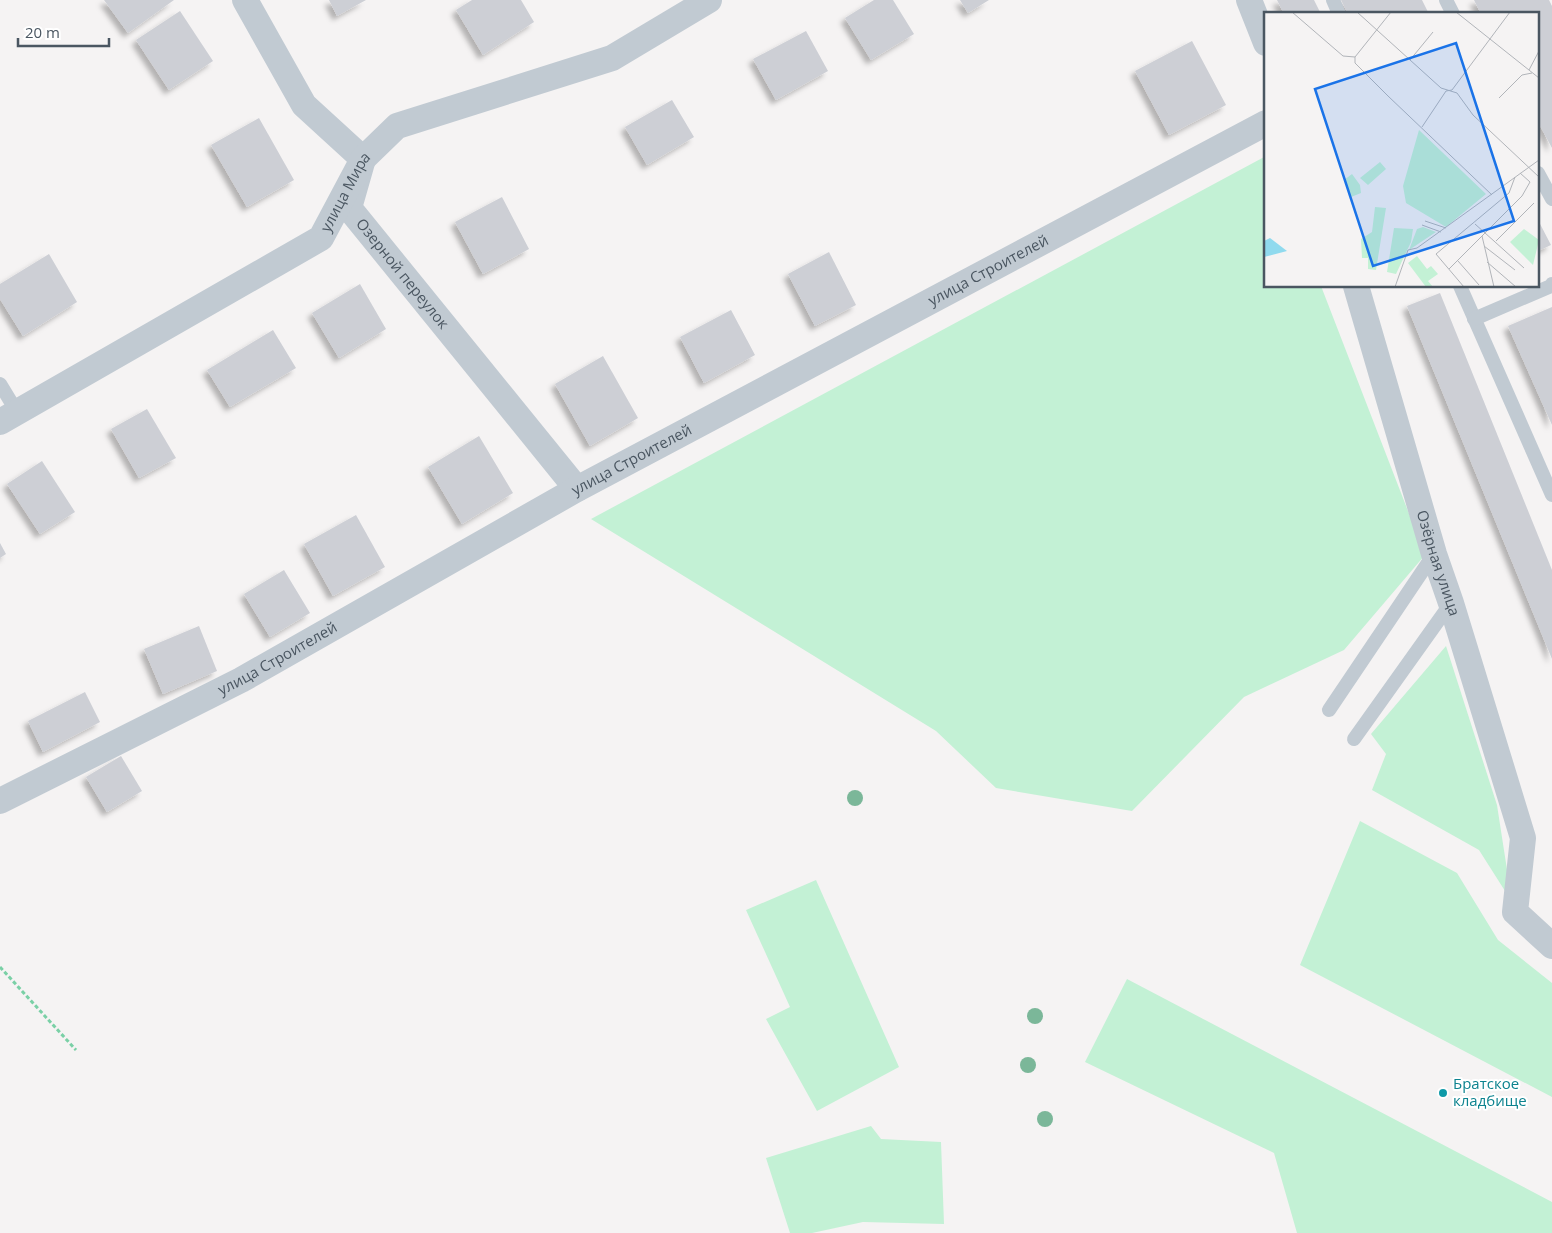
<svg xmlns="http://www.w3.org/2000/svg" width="1552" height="1233" font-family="'Open Sans',sans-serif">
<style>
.green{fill:#c3f1d5}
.building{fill:#cdcfd5;filter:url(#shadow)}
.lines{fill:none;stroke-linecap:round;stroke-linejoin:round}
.path{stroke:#7ad0a6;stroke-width:3;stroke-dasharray:4 2.5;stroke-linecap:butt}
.lane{stroke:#c1cad2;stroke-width:14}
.street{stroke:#c1cad2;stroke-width:26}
.tree{fill:#7bb799}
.culture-dot{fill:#0f9aa8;stroke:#fff;stroke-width:2}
.labels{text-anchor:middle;stroke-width:4;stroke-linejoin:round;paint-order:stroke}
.street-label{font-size:15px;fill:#4a5661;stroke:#fff}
.culture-label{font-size:15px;fill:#0d838f;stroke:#fff;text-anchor:start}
.inset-road{fill:none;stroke:#b1b4b9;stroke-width:1}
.view{fill:#1a73e8;fill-opacity:0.15;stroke:#1a73e8;stroke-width:2.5}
.inset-edge{fill:none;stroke:#4a5661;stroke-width:2.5}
</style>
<defs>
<filter id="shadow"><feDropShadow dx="-4.5" dy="4.5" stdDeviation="2.5" flood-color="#0004"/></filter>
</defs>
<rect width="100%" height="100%" fill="#f5f3f3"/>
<g class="green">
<path d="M1266 156V286H1321L1425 555 1344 650 1244 697 1132 811 996 788 936 731 591 519Z"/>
<path d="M1446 646 1497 805 1512 902 1479 850 1372 790 1386 754 1371 734Z"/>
<path d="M1360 821 1457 873 1498 940 1552 983V1097L1300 965Z"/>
<path d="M816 880 899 1067 817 1111 766 1019 790 1007 746 910Z"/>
<path d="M1127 979 1552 1202V1233H1297L1274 1153 1085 1062Z"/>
<path d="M871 1126 881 1139 941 1142 944 1224 863 1222 812 1233H790L766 1158Z"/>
</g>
<g class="building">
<path d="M104 0H174L128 33Z"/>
<path d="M329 0H366L337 16Z"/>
<path d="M472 0H521L534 22 483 55 456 10Z"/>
<path d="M874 0H893L914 34 871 60 845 18Z"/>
<path d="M960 0H989L968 13Z"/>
<path d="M1277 0H1314L1321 14H1284Z"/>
<path d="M1341 0H1422L1429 14H1348Z"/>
<path d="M1474 0H1549L1552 6V148L1538 122V14H1481Z"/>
<path d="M180 11 213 61 169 90 136 40Z"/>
<path d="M806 31 828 71 776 100 753 59Z"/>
<path d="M1192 41 1226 105 1169 135 1135 71Z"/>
<path d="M672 100 694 137 647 165 625 127Z"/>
<path d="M259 118 294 180 247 207 211 145Z"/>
<path d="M502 197 529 249 483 274 455 222Z"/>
<path d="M1538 220 1551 245 1538 251Z"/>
<path d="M829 252 856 305 815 326 788 274Z"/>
<path d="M49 254 77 302 23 336 0 299V284Z"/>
<path d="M360 284 386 329 339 358 312 313Z"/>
<path d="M1440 293 1552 570V659L1407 306Z"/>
<path d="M1552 307V425L1508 326Z"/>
<path d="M731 310 755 355 704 383 680 337Z"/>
<path d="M273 330 296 368 230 407 207 370Z"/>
<path d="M603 356 638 418 590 446 555 384Z"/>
<path d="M147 409 176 458 139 478 111 429Z"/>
<path d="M479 436 513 493 462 524 428 467Z"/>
<path d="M42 461 75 512 40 534 7 484Z"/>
<path d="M356 515 385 567 333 596 304 544Z"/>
<path d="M0 543 6 554 0 558Z"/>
<path d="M284 570 310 613 270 637 244 594Z"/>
<path d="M199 626 217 671 163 694 144 649Z"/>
<path d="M85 692 100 722 43 752 28 721Z"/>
<path d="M121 756 142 791 107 812 86 777Z"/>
</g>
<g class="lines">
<path class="path" d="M0 967 76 1050"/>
<g class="lane">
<path d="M1333 0 1339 14"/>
<path d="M1446 0 1453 14"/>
<path d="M1538 173 1552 199"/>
<path d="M1460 286 1552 495"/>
<path d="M1474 319 1551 286 1552 284"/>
<path d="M0 384 17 412"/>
<path d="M1329 710 1434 554"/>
<path d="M1354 739 1451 603"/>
</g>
<g class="street">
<path id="s1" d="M245 0 304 105 363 159 349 208 577 489"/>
<path d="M1249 0 1266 43"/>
<path id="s2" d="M1356 286 1434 554 1451 603 1523 838 1515 912 1552 946"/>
<path id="s3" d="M0 422 321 238 363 159 397 126 612 58 709 0"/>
<path id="s4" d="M0 801 241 680 577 489 1266 123"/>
</g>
</g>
<g class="tree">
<circle cx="855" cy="798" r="8"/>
<circle cx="1035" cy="1016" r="8"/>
<circle cx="1028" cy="1065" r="8"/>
<circle cx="1045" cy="1119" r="8"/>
</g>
<circle class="culture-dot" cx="1443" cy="1093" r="5"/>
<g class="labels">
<g class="street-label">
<text dy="5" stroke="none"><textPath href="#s3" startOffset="422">улица Мира</textPath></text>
<text dy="5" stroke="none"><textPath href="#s4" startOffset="1122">улица Строителей</textPath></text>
<text dy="5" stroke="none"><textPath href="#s1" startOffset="336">Озерной переулок</textPath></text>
<text dy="5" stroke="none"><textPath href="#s4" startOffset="718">улица Строителей</textPath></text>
<text dy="5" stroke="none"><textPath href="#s2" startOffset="289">Озёрная улица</textPath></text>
<text dy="5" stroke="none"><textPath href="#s4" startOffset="312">улица Строителей</textPath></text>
</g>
<g class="culture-label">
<text x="1453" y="1089">Братское<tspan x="1453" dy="17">кладбище</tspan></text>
</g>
</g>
<g transform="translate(1264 12)">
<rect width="275" height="275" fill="#f5f3f3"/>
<path d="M155 118 222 182 182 215 142 191 139 174ZM116 150 122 157 104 173 96 166ZM88 162 96 173 97 181 87 185 80 168ZM111 195 122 196 112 258 104 257V246H98L97 227 108 220ZM159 215 172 220 145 238 153 217ZM130 216 149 217 147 230 132 262 123 260ZM260 217 275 228 269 253 246 230ZM153 244 163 257 167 254 174 262 164 269 169 275H162L144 251Z" fill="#c3f1d5"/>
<path d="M6 226 23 239 0 245V229Z" fill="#90daee"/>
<path class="inset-road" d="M28 0 79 44 91 45V51L124 84 228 183M93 0 177 76 193 81 209 103 275 165M192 0 275 66M91 45 127 0M146 48 169 20M265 58 275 39M235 86 258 63 268 61M158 115 182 79 188 78 246 0M161 209 182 216M211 212 260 256M158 213 177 220M218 224 230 275M232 229 270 191M220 234 251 258M194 249 215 273M223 250 252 275M185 257 258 184 266 170 256 161M131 275 144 238 153 236 275 148M200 275 172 242 245 181 251 165"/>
<path class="view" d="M192 31 250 209 109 254 51 77Z"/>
<rect width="275" height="275" class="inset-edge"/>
</g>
<path d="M18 38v8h91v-8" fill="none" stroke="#4a5661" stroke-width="2.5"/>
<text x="25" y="38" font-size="15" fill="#4a5661" stroke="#ffffff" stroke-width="4" paint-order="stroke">20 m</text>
</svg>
